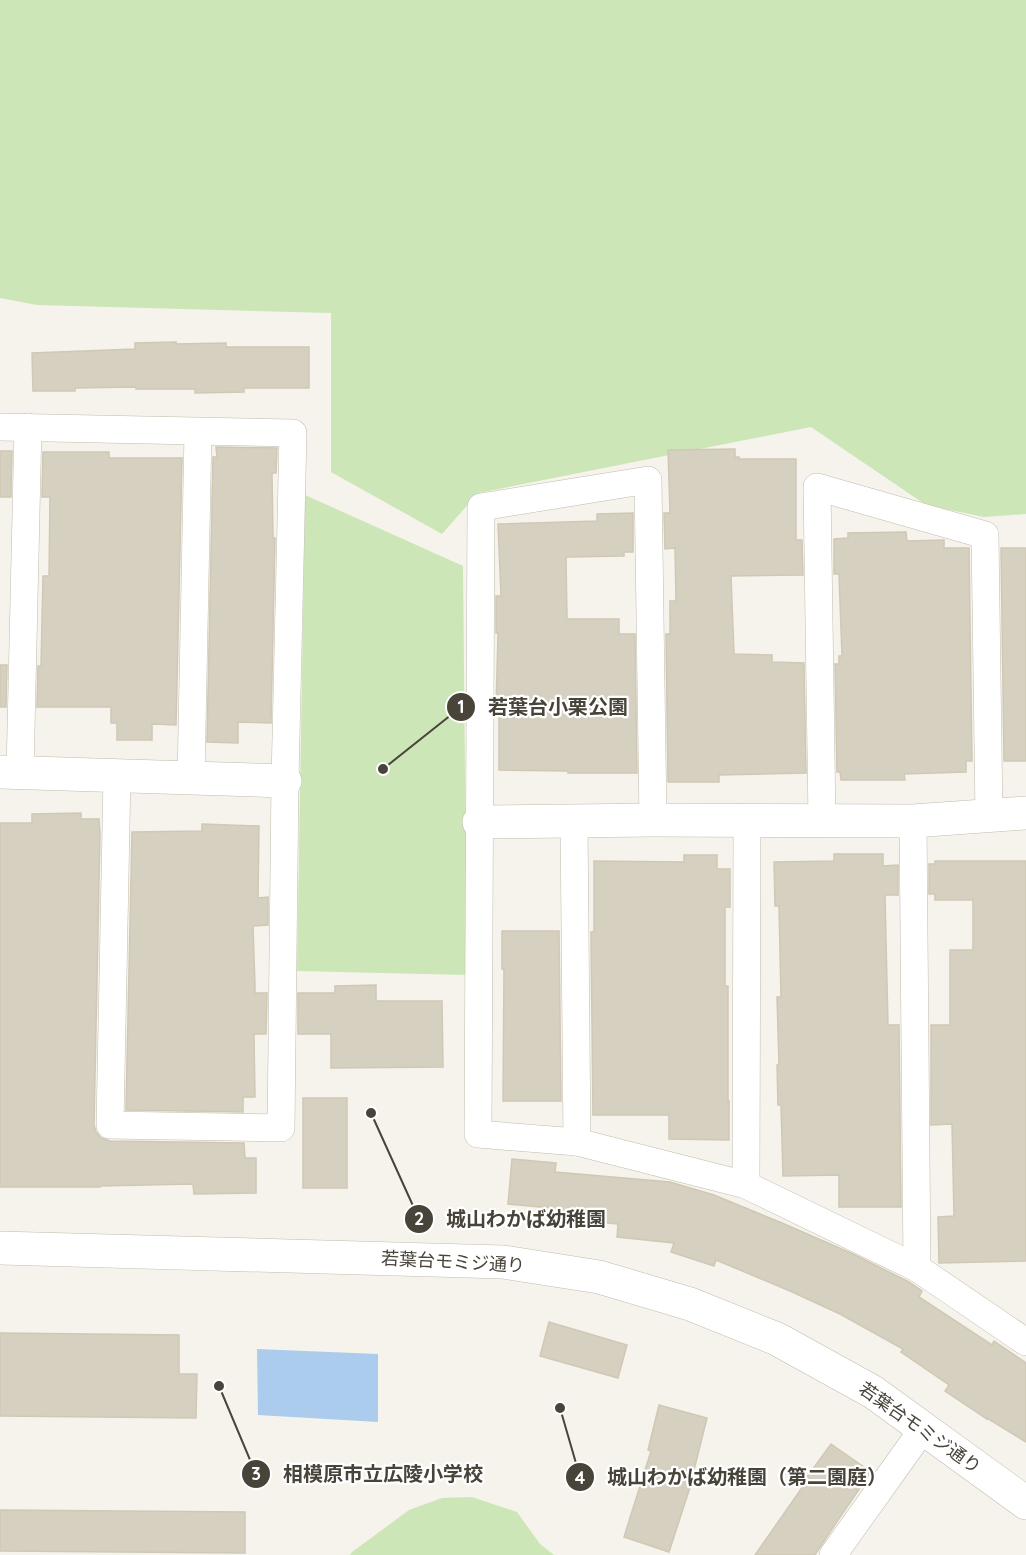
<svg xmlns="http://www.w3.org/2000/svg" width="1026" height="1555" font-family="Quicksand,'Noto Sans JP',sans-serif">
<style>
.green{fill:#cce6b7}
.water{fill:#accced}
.building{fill:#d6d0c1;stroke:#d0c8b5;stroke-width:1.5}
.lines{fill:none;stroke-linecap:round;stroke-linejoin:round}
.minor-casing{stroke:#c0bcae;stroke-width:28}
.tertiary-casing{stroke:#c0bcae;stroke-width:34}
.minor{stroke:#fff;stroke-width:27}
.tertiary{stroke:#fff;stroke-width:33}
.labels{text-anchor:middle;stroke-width:4.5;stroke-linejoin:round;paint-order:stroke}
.street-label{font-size:18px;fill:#494439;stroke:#fff}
.leader{fill:none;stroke:#494439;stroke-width:2}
.callout-dot{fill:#494439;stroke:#fff;stroke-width:2}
.mark-label{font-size:18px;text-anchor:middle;font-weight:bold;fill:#fff}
.callout-label{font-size:20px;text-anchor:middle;font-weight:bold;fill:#494439;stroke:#fff;stroke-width:4.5;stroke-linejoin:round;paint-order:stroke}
</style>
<rect width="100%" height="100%" fill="#f5f3eb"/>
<g class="green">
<path d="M0 0H1026V514L984 517 926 505 811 427 478 493 442 534 331 472V313L37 305 0 298Z"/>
<path d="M305 495 463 566 467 975 297 971Z"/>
<path d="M472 1497 517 1512 540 1544 554 1555H350L352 1552 409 1510 442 1498Z"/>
</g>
<path class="water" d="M257 1349 378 1354V1422L258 1415Z"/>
<g class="building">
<path d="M176 342V344L226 343V347H309V388H244V392L195 393V389H136V387L75 388V391H33L32 353 135 349V343Z"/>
<path d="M216 447 277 448 276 473H272L273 538H275L271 723 238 722V743L207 742 213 457H217Z"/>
<path d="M735 449V457H739V459H796V540H802L803 575 731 576 734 654 772 655V662L804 663 806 773 719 775V782H668L666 634H670V601H676L675 548 665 549 664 513H670L668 450Z"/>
<path d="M0 451H12L11 497H0Z"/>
<path d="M43 452H109V458H182L176 725 152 724V740H117V723H111V707H37L38 666H41L43 576H49L50 497H42Z"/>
<path d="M633 513V552H624V556L566 557 567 619H619V634H635L637 773H568V771L499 770V710H496L498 633H496V596H501L498 524 597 521V514Z"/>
<path d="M906 532 907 541 944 540V548H969L972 761H966V772L904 774 905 780H841L840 772H837L835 664H839V656H842L839 574H834V539L848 538V533Z"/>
<path d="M1001 548H1026V761H1004Z"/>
<path d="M0 665H7L6 707H0Z"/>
<path d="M81 813V819H99L100 832 94 1125 96 1132 101 1138 110 1141 244 1143 245 1158H256V1193L194 1194 193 1184 100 1186V1187H0V823H32V814Z"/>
<path d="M202 824 259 826 258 898 268 897V925L253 926 255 985V993H267L266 1034H254L255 1097H243V1112L126 1110 132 832 202 831Z"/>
<path d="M834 854H883V866L898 865V895H885L888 1025H899L901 1207H839V1175L783 1176 781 1105H778L777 1065H779L777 997H781L779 906H775L774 862 834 861Z"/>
<path d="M684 855H717V869H730V907H725V986H728V1101H729V1140L669 1139V1115H593L591 932H594V861L684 862Z"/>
<path d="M935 861H1026V1261L939 1263 938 1217 954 1216 952 1124 931 1125V1025H950V950H973V900H935V894H929V864H935Z"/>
<path d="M502 931H559L561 1101H503L504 969H502Z"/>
<path d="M376 985V1001H442L443 1067 331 1068V1034H298V993H335V986Z"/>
<rect x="303" y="1098" width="44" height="90"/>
<path d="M512 1159 556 1163 555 1172 670 1182 680 1185 714 1195 782 1223 853 1254 909 1282 922 1291 919 1297 992 1345 994 1341 1026 1363V1442L987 1418V1419L945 1391 949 1385 901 1352 903 1349 840 1314 790 1291 716 1260 714 1266 671 1252 674 1243 617 1237 618 1224 560 1218 561 1209 508 1204Z"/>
<path d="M549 1322 627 1345 618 1378 540 1356Z"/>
<path d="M0 1333 179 1335V1374H197L196 1418 0 1416Z"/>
<path d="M659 1405 707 1418 693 1474 694 1475 669 1552 624 1537 651 1451 648 1450Z"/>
<path d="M831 1444 871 1472 834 1526 818 1550 815 1555H755L806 1482 804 1481Z"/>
<path d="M0 1510 245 1512V1553L0 1551Z"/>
</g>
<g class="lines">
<defs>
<g id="minor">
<path d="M0 427 293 433 285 781 281 1128 110 1125 117 776"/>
<path d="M20 773 28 427"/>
<path d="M191 779 198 432"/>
<path d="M653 820 648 480 481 507 478 1134 577 1142 746 1185 917 1268 1026 1342"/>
<path d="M822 820 817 487 985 535 989 816"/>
<path d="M574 821 577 1142"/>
<path d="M913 821 917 1268"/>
<path d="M746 1185 747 821"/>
<path d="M833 1555 923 1429"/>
</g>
<g id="tertiary">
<path d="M0 772 285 781"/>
<path d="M479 822 653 820 913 821 1026 813"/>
<path d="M0 1248 503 1262 599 1277 690 1304 777 1339 873 1392 1026 1503"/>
</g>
</defs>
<use href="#minor" class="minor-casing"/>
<use href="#tertiary" class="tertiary-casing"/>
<use href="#minor" class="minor"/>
<use href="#tertiary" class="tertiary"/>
</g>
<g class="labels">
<g class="street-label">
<text transform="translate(453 1262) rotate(3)" y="6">若葉台モミジ通り</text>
<text transform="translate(920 1428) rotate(35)" y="6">若葉台モミジ通り</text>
</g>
</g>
<path class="leader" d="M383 769L461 707M371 1113L419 1219M219 1386L256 1474M560 1408L580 1477"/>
<g class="callout-dot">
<circle cx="383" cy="769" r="6"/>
<circle cx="371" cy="1113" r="6"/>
<circle cx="219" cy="1386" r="6"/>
<circle cx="560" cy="1408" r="6"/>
<circle cx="461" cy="707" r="15"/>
<circle cx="419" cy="1219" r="15"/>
<circle cx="256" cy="1474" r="15"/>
<circle cx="580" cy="1477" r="15"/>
</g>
<g class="mark-label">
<text x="461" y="713">1</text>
<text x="419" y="1225">2</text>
<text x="256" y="1480">3</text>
<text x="580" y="1484">4</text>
</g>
<g class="callout-label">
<text x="558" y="714">若葉台小栗公園</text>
<text x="526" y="1226">城山わかば幼稚園</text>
<text x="383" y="1481">相模原市立広陵小学校</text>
<text x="747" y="1484">城山わかば幼稚園（第二園庭）</text>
</g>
</svg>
